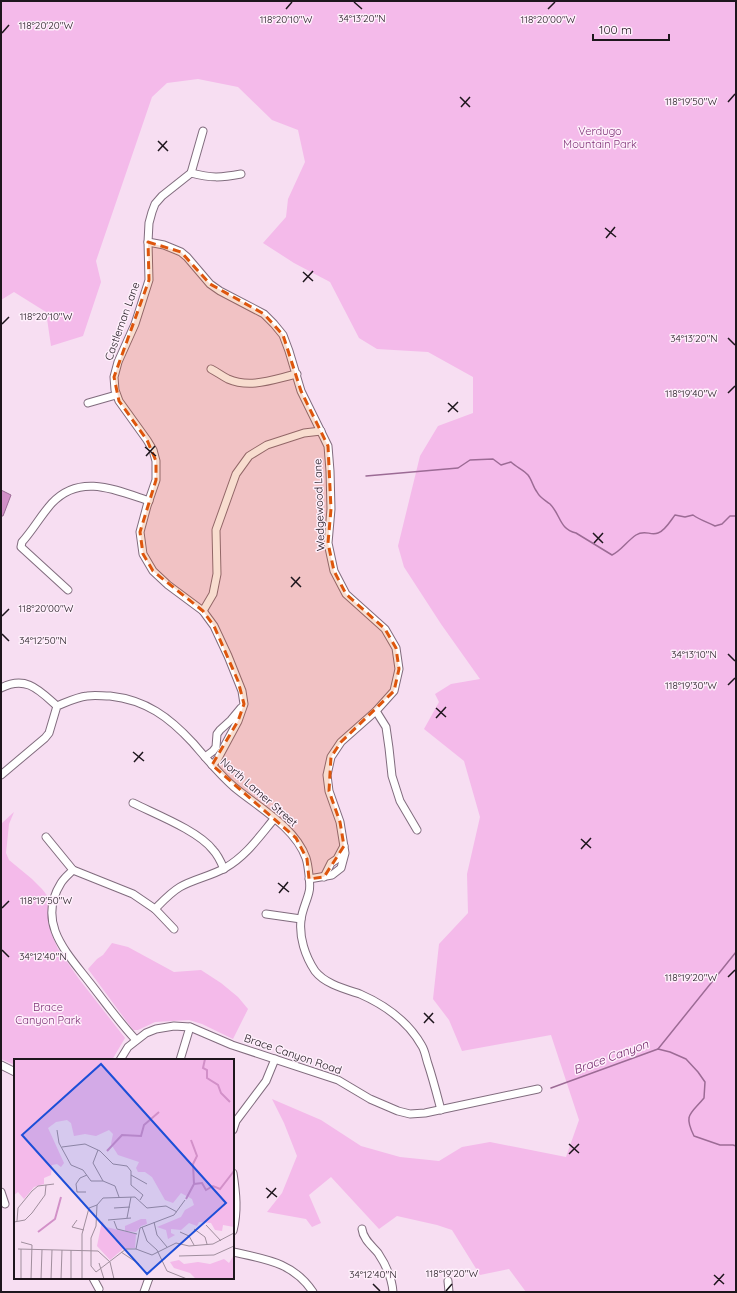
<svg xmlns="http://www.w3.org/2000/svg" width="737" height="1293" font-family="Quicksand,sans-serif">
<style>
.green{fill:#f4baea}
.water{fill:#d290c8;stroke:#9c6b95}
.lines{fill:none;stroke-linecap:round;stroke-linejoin:round}
.stream{stroke:#9c6b95;stroke-width:1.5}
.minor-casing{stroke:#816c7e;stroke-width:9}
.minor{stroke:#fff;stroke-width:7}
.marked{fill:#de560d;fill-opacity:0.2;stroke:#de560d;stroke-width:3;stroke-dasharray:8 5;stroke-linejoin:round}
.ticks{fill:none;stroke:#1e161d;stroke-width:1.5}
.labels{text-anchor:middle;stroke-width:3;stroke-linejoin:round;paint-order:stroke}
.park-label{font-size:11px;fill:#7f3277;stroke:#feeffb}
.street-label{font-size:11px;fill:#1e161d;stroke:#feeffb}
.water-label{font-size:12px;font-style:italic;fill:#6c1f65;stroke:#feeffb}
.inset-river{fill:none;stroke:#d290c8;stroke-width:2}
.inset-road{fill:none;stroke:#a08e9d;stroke-width:1}
.view{fill:#1d4ed8;fill-opacity:0.15;stroke:#1d4ed8;stroke-width:2}
.inset-edge{fill:none;stroke:#1e161d;stroke-width:2}
.ticks-label{font-size:10px;text-anchor:middle;fill:#1e161d;stroke:#feeffb;stroke-width:3;stroke-linejoin:round;paint-order:stroke}
</style>
<rect width="100%" height="100%" fill="#f7def2"/>
<g class="green">
<path d="M1 1H736V1292H526L509 1269 480 1275 452 1230 437 1225 397 1216 379 1229 331 1177 309 1195 321 1223 312 1227 306 1219 267 1212 282 1193 297 1156 284 1123 272 1099 321 1120 361 1146 400 1157 439 1161 462 1147 490 1142 566 1157 579 1120 551 1035 462 1051 449 1020 433 999 439 944 468 913 467 874 480 817 464 761 424 729 439 702 435 694 451 684 480 679 441 624 404 567 398 546 420 456 438 426 473 413V377L428 352 377 349 359 338 330 282 294 263 263 243 286 217 288 199 305 162 298 130 272 120 238 87 198 79 167 83 152 97 96 261 101 282 83 336 51 346 46 312 14 292 1 300Z"/>
<path d="M14 812 9 824 8 834 6 853 9 860 32 879 42 889 49 898 48 921 51 933 58 949 79 979 125 1038 112 1060H15V1065L1 1059V824Z"/>
<path d="M112 943 128 947 174 972 201 970 221 983 238 997 248 1009 233 1039 202 1024 189 1020 155 1022 138 1030H133L88 969 97 959 103 955Z"/>
</g>
<path class="water" d="M1 490 11 495 3 516H1Z"/>
<g class="lines">
<g class="stream">
<path d="M366 476 458 468 470 460 493 459 501 465 511 462C516 467 524 470 528 475 532 480 533 487 537 492 540 498 545 500 550 504 561 515 559 529 576 533L612 555C621 551 627 541 636 535 645 529 650 536 658 533 665 531 671 520 675 515L685 517 693 515C700 520 707 522 715 526L722 524 730 516H736"/>
<path d="M658 1049 736 952"/>
<path d="M551 1088 658 1049 670 1052 686 1059 698 1072 705 1082 704 1098C691 1114 683 1114 694 1136L720 1145H733L736 1146"/>
</g>
<defs>
<g id="minor">
<path d="M203 131 191 173 162 196 155 204 152 212 149 223 148 242 149 280 135 324 118 362 114 377 115 390 119 401 147 440 153 450 156 461V480L147 506 140 532 143 554 153 571 168 585 203 611 214 626 228 656 242 691 244 704 238 721 217 760 212 765"/>
<path d="M191 173C211 178 220 178 241 174"/>
<path d="M148 242 164 245 181 252 187 257 210 284 220 291 264 314 274 324 283 335 289 351 301 391 328 446 330 471 331 509 328 543 334 571 346 594 385 629 396 648 399 669 394 691 376 711 341 742 331 757 327 775 329 791 340 822 345 853 341 868 332 875 309 879"/>
<path d="M211 369C217 372 222 376 228 379 251 389 274 379 297 374"/>
<path d="M88 403 116 395"/>
<path d="M68 590 21 547 22 542C33 530 41 515 52 503 80 473 116 490 149 501"/>
<path d="M203 611 213 594 217 574 216 530 236 474 249 456 267 445 304 433 321 431"/>
<path d="M1 688C26 675 39 690 57 706"/>
<path d="M376 711 386 727 389 748 392 776 400 801 417 830"/>
<path d="M205 757 213 751 216 747 217 734 220 730 231 720 241 708"/>
<path d="M1 775 45 738 49 733 57 706C67 702 77 697 87 696 95 695 102 696 110 696 146 700 169 717 193 743 206 758 219 774 234 787 258 807 295 827 306 858 308 864 311 886 309 892 307 901 302 910 301 920 299 937 305 956 315 971 325 984 345 989 360 994 385 1005 408 1021 422 1046 425 1051 426 1058 428 1064 433 1079 437 1095 441 1110"/>
<path d="M133 803C155 814 199 831 213 850 218 855 221 862 224 869"/>
<path d="M46 837 73 870 133 894 155 909 174 929"/>
<path d="M73 870C69 874 64 878 61 883 36 923 67 953 90 983 105 1002 119 1022 136 1040"/>
<path d="M324 877 331 863 337 859 344 846"/>
<path d="M155 909C162 902 170 893 180 887 194 879 211 876 225 868 246 856 259 837 274 819"/>
<path d="M266 914 301 919"/>
<path d="M120 1060 128 1047 146 1033 156 1029 174 1026 190 1027 232 1045 338 1080 370 1099 398 1111 410 1114 425 1113 538 1089"/>
<path d="M180 1060 190 1027"/>
<path d="M1 1065 15 1072"/>
<path d="M233 1130 236 1121 266 1081 275 1059"/>
<path d="M233 1173C236 1193 238 1211 233 1231"/>
<path d="M1 1192 5 1204"/>
<path d="M362 1229C363 1239 372 1246 378 1253 386 1265 392 1278 393 1292"/>
<path d="M233 1252C265 1259 293 1262 313 1292"/>
<path d="M93 1278 99 1289"/>
<path d="M448 1281 449 1292"/>
<path d="M144 1292 149 1278"/>
</g>
</defs>
<use href="#minor" class="minor-casing"/>
<use href="#minor" class="minor"/>
</g>
<path class="marked" d="M148 242 181 252 210 284 264 314 283 335 301 391 328 446 331 509 328 543 334 571 346 594 385 629 396 648 399 669 394 691 341 742 331 757 329 791 340 822 344 846 324 877 309 879 307 859 296 838 212 765 238 721 244 704 238 681 214 626 203 611 153 571 143 554 140 532 156 480V461L147 440 119 401 114 377 149 280Z"/>
<path class="ticks" d="M354 2 362 9M286 9 292 2M548 9 555 2M2 33 9 25M460 97 470 107M728 102 735 94M461 107 470 97M158 141 168 151M158 151 167 141M605 228 616 237M606 238 615 227M303 272 313 281M303 282 313 271M2 324 9 317M728 338 735 345M728 393 735 386M448 403 458 412M448 412 458 402M145 447 156 456M146 456 155 446M593 533 603 543M594 543 603 533M291 577 301 587M291 587 300 577M2 616 9 609M2 634 9 641M728 654 735 661M728 685 735 678M436 708 446 717M436 718 446 707M133 752 144 761M134 762 143 752M581 839 591 848M581 849 591 838M278 883 289 892M279 893 288 882M2 908 9 901M2 950 9 957M728 977 735 970M424 1013 434 1023M424 1023 433 1013M569 1144 579 1153M569 1154 579 1144M266 1188 277 1197M267 1198 276 1188M714 1275 724 1284M373 1284 380 1291M714 1285 724 1274M446 1291 452 1284"/>
<g class="labels">
<g class="park-label">
<text x="600" y="135">Verdugo<tspan x="600" dy="13">Mountain Park</tspan></text>
<text x="48" y="1011">Brace<tspan x="48" dy="13">Canyon Park</tspan></text>
</g>
<g class="street-label">
<text transform="translate(122 321) rotate(-70)" y="4">Castleman Lane</text>
<text transform="translate(319 505) rotate(-92)" y="4">Wedgewood Lane</text>
<text transform="translate(259 792) rotate(41)" y="4">North Lamer Street</text>
<text transform="translate(293 1054) rotate(19)" y="4">Brace Canyon Road</text>
</g>
<g class="water-label">
<text transform="translate(611 1057) rotate(-20)" y="4">Brace Canyon</text>
</g>
</g>
<g transform="translate(14 1059)">
<rect width="220" height="220" fill="#f7def2"/>
<path d="M0 0H220V168L209 166 208 172 201 171 197 164 185 163 183 167 175 164 167 171 157 170V174L161 176 154 180 152 171 143 168 167 158 171 151 180 146 178 140 167 134 159 144 151 141 138 118 131 113H124L122 109 125 103 104 96 97 85 99 75 95 71 82 77 71 75 60 77 57 64 53 61 42 63 34 69 50 104 47 108 43 105 38 106 37 116 30 119V125L20 128 10 140 4 133 0 136ZM127 160H132L133 165 127 167 122 173 111 172V167ZM88 162 92 168 122 175 121 189 109 190 96 201 83 187ZM220 196V220H182L176 214 160 209 156 203 165 201 170 205 184 203 196 205 210 200 215 204Z" fill="#f4baea"/>
<path class="inset-river" d="M191 0 189 9 193 11V19L204 26 207 34 216 43M177 81 183 97 179 105 180 125M93 92 108 76 127 77 130 66 145 53M172 140 180 125 188 124 192 131 199 127 206 130 220 112M24 173 41 160 47 138"/>
<path class="inset-road" d="M43 71 45 84 57 106 69 111 77 122H89L101 127 105 138M48 88 71 85 86 92 99 105 113 107 117 112V126L129 136 126 141M84 91 79 104 89 122M117 116 133 125M72 133H63L62 125 66 119 73 116M100 149 116 148M113 159 117 138M63 161 58 168 70 171M94 161 117 159M3 162 4 149 18 132 24 127 40 125M100 162 103 170 123 175M0 163 11 161 18 154 31 136 32 126M140 163 143 176 153 188M192 166 207 182M128 168 133 182 143 191 153 212 173 220M180 170 191 178 193 185M166 173 175 177 180 186M7 183 18 186 17 220M4 190 84 192 96 203 100 220M122 190 126 169 160 156 171 141M107 193 125 205M165 197 200 196 220 187M85 204 90 220M82 213 77 207V179L82 167 83 146 89 139 121 138 133 149 152 147 163 153M82 213 112 190H122L138 196 162 184 175 187 199 185 220 174M7 220V190M27 220 28 191M37 220 38 191M47 220 48 191M57 220V191M68 220V175L75 149 83 146"/>
<path class="view" d="M87 5 212 144 133 215 8 76Z"/>
<rect width="220" height="220" class="inset-edge"/>
</g>
<g class="ticks-label">
<text x="362" y="22">34°13'20"N</text>
<text x="548" y="23">118°20'00"W</text>
<text x="286" y="23">118°20'10"W</text>
<text x="46" y="29">118°20'20"W</text>
<text x="691" y="105">118°19'50"W</text>
<text x="46" y="320">118°20'10"W</text>
<text x="694" y="342">34°13'20"N</text>
<text x="691" y="397">118°19'40"W</text>
<text x="46" y="612">118°20'00"W</text>
<text x="43" y="644">34°12'50"N</text>
<text x="694" y="658">34°13'10"N</text>
<text x="691" y="689">118°19'30"W</text>
<text x="46" y="904">118°19'50"W</text>
<text x="43" y="960">34°12'40"N</text>
<text x="691" y="981">118°19'20"W</text>
<text x="452" y="1277">118°19'20"W</text>
<text x="373" y="1278">34°12'40"N</text>
</g>
<rect width="737" height="1293" fill="none" stroke="#1e161d" stroke-width="4"/>
<path d="M593 34v6h76v-6" fill="none" stroke="#1e161d" stroke-width="2"/>
<text x="599" y="34" font-size="12" fill="#1e161d" stroke="#feeffb" stroke-width="3" paint-order="stroke">100 m</text>
</svg>
